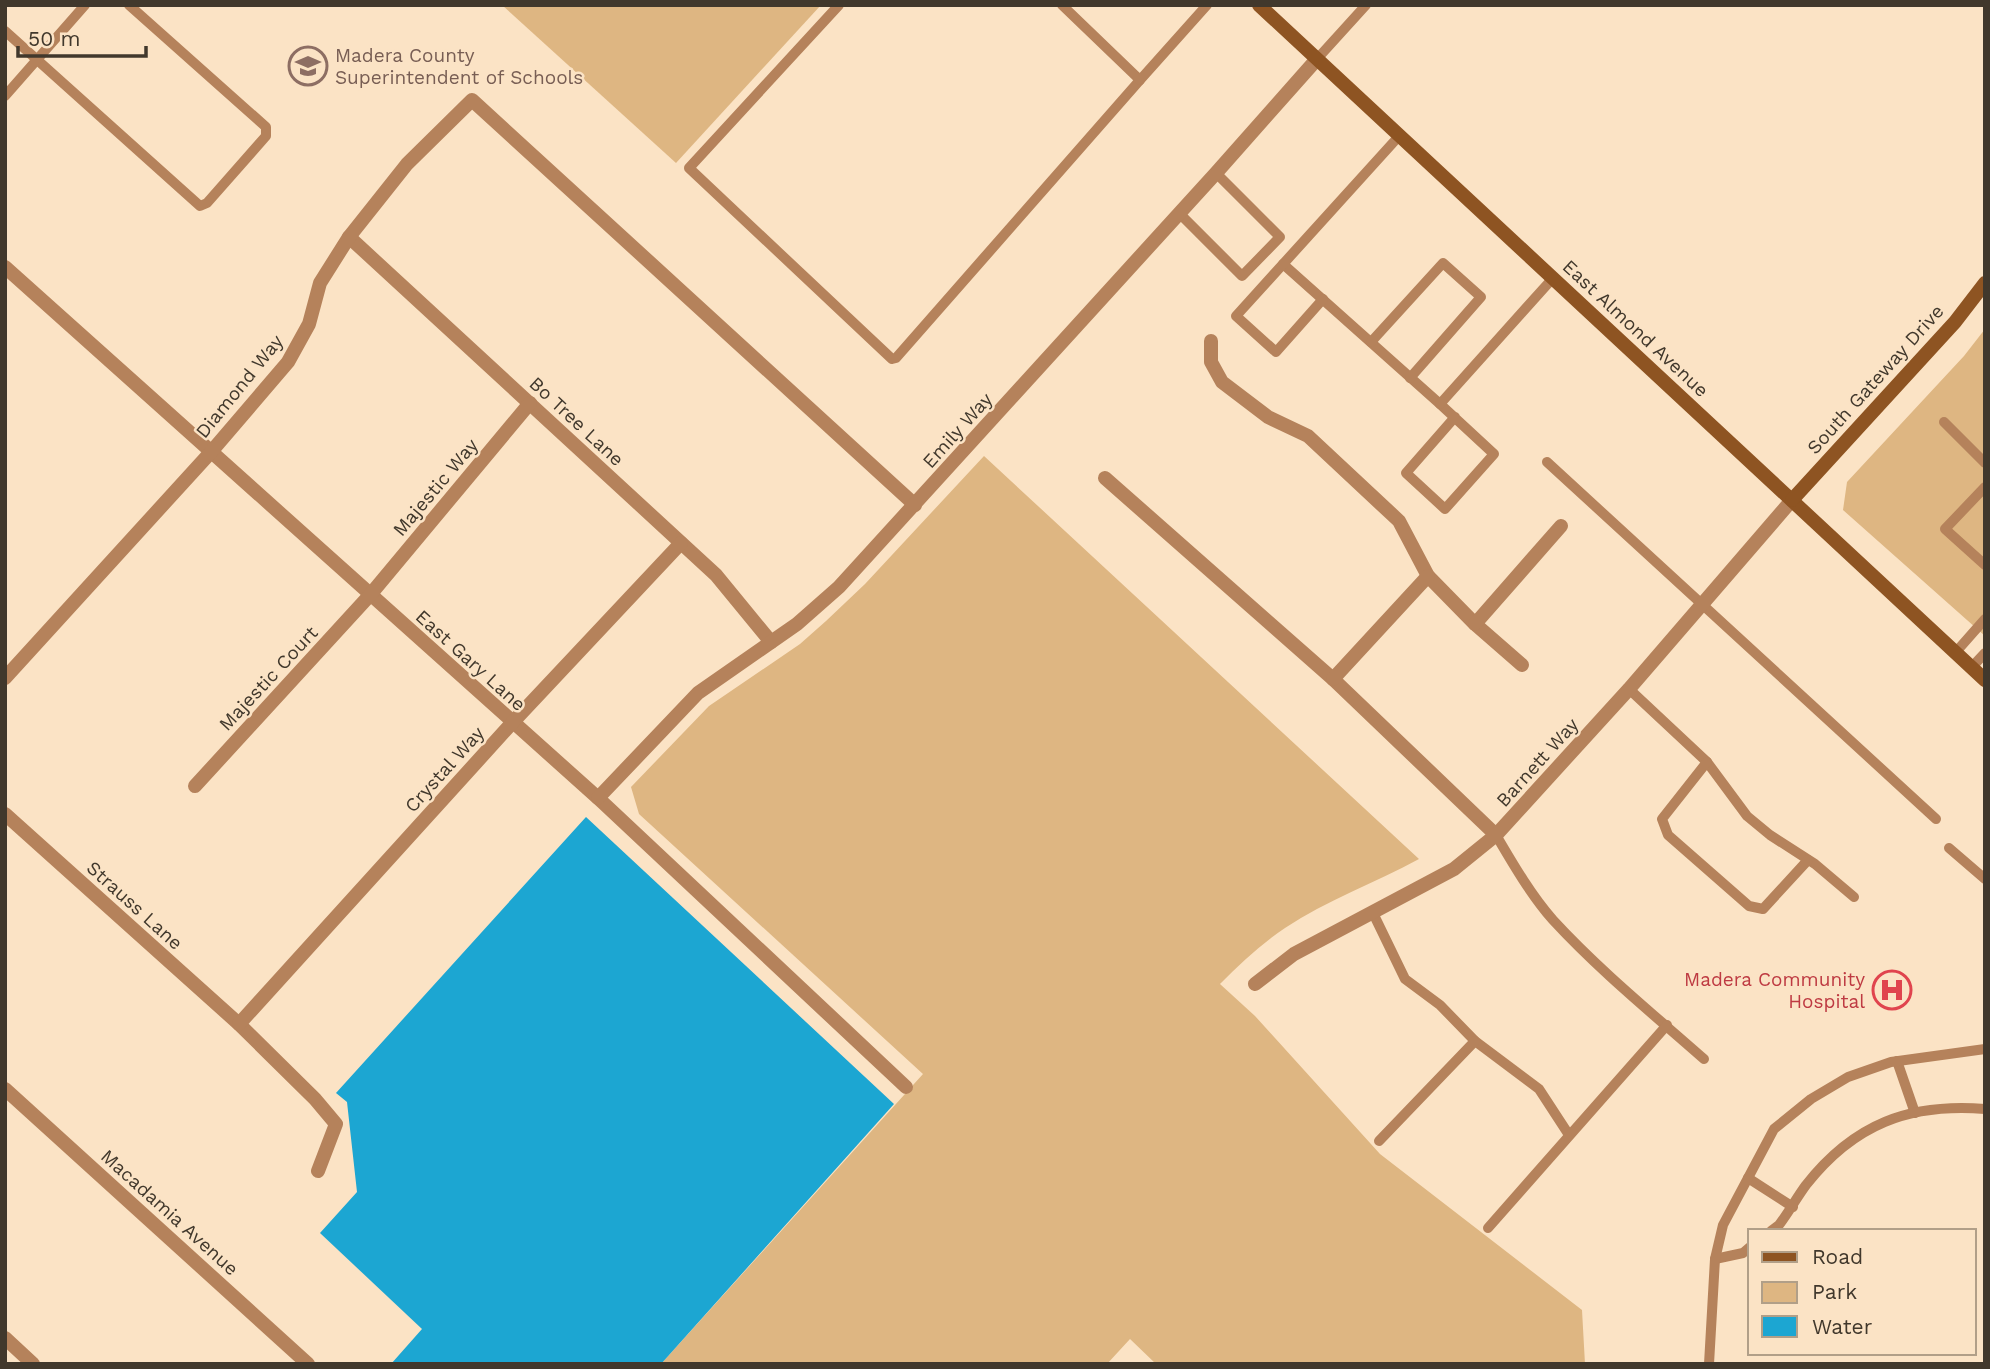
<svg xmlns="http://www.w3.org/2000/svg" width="1990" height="1369" font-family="'Work Sans',sans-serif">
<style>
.green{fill:#deb682}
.water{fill:#1ca6d2}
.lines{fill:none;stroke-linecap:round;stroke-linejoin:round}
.lane{stroke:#b5825b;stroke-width:10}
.street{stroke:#b5825b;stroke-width:14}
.secondary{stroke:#8e5422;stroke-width:14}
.labels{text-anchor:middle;stroke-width:5;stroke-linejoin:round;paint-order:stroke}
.education-label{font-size:19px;fill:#785e54;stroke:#fbe3c5;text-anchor:start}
.street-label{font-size:19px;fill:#41382c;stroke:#fbe3c5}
.health-label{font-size:19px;fill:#be3a42;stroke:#fbe3c5;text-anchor:end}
</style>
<rect width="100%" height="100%" fill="#fbe3c5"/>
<g class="green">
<path d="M502 5H821L676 163Z"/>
<path d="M1985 329V636L1843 510 1847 482 1964 356Z"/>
<path d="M984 456 1419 859C1375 883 1327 900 1285 928 1261 944 1240 964 1220 984L1255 1016 1380 1154 1582 1310 1585 1364H1156L1130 1339 1107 1364H661L923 1074 639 814 631 787 709 706 800 644 826 621 865 584Z"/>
</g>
<path class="water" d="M586 817 894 1104 661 1364H391L422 1329 320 1233 357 1192 347 1102 336 1093Z"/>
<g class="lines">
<g class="lane">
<path d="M839 5 689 168 892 359 896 358 1140 80"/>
<path d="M1062 5 1140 80 1207 5"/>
<path d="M5 31 200 206 207 203 266 136V127L129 5"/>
<path d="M1317 59 1366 5"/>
<path d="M5 96 85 5"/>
<path d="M1179 213 1242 276 1280 237 1216 173"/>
<path d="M1283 264 1440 404 1494 454 1445 509 1406 473 1455 417"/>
<path d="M1323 299 1276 352 1236 316 1400 135"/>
<path d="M1371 342 1443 263 1481 297 1410 378"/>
<path d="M1440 404 1553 278"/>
<path d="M1944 422 1985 463"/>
<path d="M1547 462 1936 819"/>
<path d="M1985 487 1945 529 1985 565"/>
<path d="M1955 653 1985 619"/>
<path d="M1971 668 1985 653"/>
<path d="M1629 689 1707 762 1747 816 1770 835 1815 864 1854 897"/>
<path d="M1707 762 1662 819 1668 835 1749 906 1763 909 1808 860"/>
<path d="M1496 835C1513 864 1531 895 1553 920 1599 970 1653 1014 1704 1059"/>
<path d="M1949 848 1985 879"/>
<path d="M1372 911 1405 979 1440 1005 1475 1041 1539 1089 1569 1135"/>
<path d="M1897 1061 1915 1113"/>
<path d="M1379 1141 1475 1041"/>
<path d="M1748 1178 1793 1207"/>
<path d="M1488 1228 1667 1025"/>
<path d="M1771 1231 1779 1225C1789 1212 1797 1197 1806 1185 1854 1124 1909 1103 1985 1109"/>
<path d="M1715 1259 1743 1253 1750 1247"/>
<path d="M1709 1364 1715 1259 1723 1225 1774 1129 1811 1099 1848 1077 1891 1062 1985 1049"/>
</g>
<g class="street">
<path d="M349 237 716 575 771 642"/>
<path d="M5 267 598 798 906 1087"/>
<path d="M1211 341V362L1222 382 1268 417 1308 436 1399 521 1428 576 1475 624 1522 665"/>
<path d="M1105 478 1333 679 1496 835"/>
<path d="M1475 624 1561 526"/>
<path d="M5 678 211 452 288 362 309 324 320 283 349 237 407 164 472 100 915 505"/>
<path d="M1333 679 1428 576"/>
<path d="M195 786 370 595 530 403"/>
<path d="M598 798 698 693 797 624 839 587 1216 173 1317 59"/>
<path d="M5 814 239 1024 315 1099 336 1124 318 1171"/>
<path d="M1255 984 1294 954 1454 869 1496 835 1629 689 1792 500"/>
<path d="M239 1024 512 723 681 543"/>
<path d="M5 1089 308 1364"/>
<path d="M5 1338 33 1364"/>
</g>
<g class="secondary">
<path d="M1259 5 1985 680"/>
<path d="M1792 500 1955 322 1985 283"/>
</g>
</g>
<defs>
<symbol id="school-ring" viewBox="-11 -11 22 22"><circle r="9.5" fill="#fbe3c5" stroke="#8d6e63" stroke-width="1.5"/><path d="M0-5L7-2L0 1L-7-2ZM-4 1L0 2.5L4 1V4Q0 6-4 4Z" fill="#8d6e63"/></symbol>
<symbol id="hospital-ring" viewBox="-11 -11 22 22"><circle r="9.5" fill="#fbe3c5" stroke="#e0444e" stroke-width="1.5"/><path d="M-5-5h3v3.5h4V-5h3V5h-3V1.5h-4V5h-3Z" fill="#e0444e"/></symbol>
</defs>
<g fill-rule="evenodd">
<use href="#school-ring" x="286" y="44" width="44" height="44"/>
<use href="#hospital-ring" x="1870" y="968" width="44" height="44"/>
</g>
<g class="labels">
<g class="education-label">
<text x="335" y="62">Madera County<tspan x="335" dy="22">Superintendent of Schools</tspan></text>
</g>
<g class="street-label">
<text transform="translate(1636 328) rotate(43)" y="7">East Almond Avenue</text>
<text transform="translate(1875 379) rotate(-48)" y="7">South Gateway Drive</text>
<text transform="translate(239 386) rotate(-51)" y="7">Diamond Way</text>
<text transform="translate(577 421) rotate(43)" y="7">Bo Tree Lane</text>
<text transform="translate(957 430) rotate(-48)" y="7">Emily Way</text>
<text transform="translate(435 487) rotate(-50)" y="7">Majestic Way</text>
<text transform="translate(471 660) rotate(42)" y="7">East Gary Lane</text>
<text transform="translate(268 678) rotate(-47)" y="7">Majestic Court</text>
<text transform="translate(1537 762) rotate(-48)" y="7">Barnett Way</text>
<text transform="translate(444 769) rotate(-48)" y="7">Crystal Way</text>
<text transform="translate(135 905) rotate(42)" y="7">Strauss Lane</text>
<text transform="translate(170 1212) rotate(42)" y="7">Macadamia Avenue</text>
</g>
<g class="health-label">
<text x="1865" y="986">Madera Community<tspan x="1865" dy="22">Hospital</tspan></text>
</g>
</g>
<rect width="1990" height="1369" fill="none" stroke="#41382c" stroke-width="14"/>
<rect x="1748" y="1229" width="228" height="126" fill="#fbe3c5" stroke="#b19f88" stroke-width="2"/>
<rect x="1762" y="1252" width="35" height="10" fill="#8e5422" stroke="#b19f88" stroke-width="2"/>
<text x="1812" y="1264" font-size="21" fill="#41382c">Road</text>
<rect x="1762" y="1282" width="35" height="21" fill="#deb682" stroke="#b19f88" stroke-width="2"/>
<text x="1812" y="1299" font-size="21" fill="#41382c">Park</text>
<rect x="1762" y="1316" width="35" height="21" fill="#1ca6d2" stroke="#b19f88" stroke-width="2"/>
<text x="1812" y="1334" font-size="21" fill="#41382c">Water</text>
<path d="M18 46v10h128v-10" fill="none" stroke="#41382c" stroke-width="3.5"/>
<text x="28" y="46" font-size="21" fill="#41382c" stroke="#fbe3c5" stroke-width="5" paint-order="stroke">50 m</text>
</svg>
